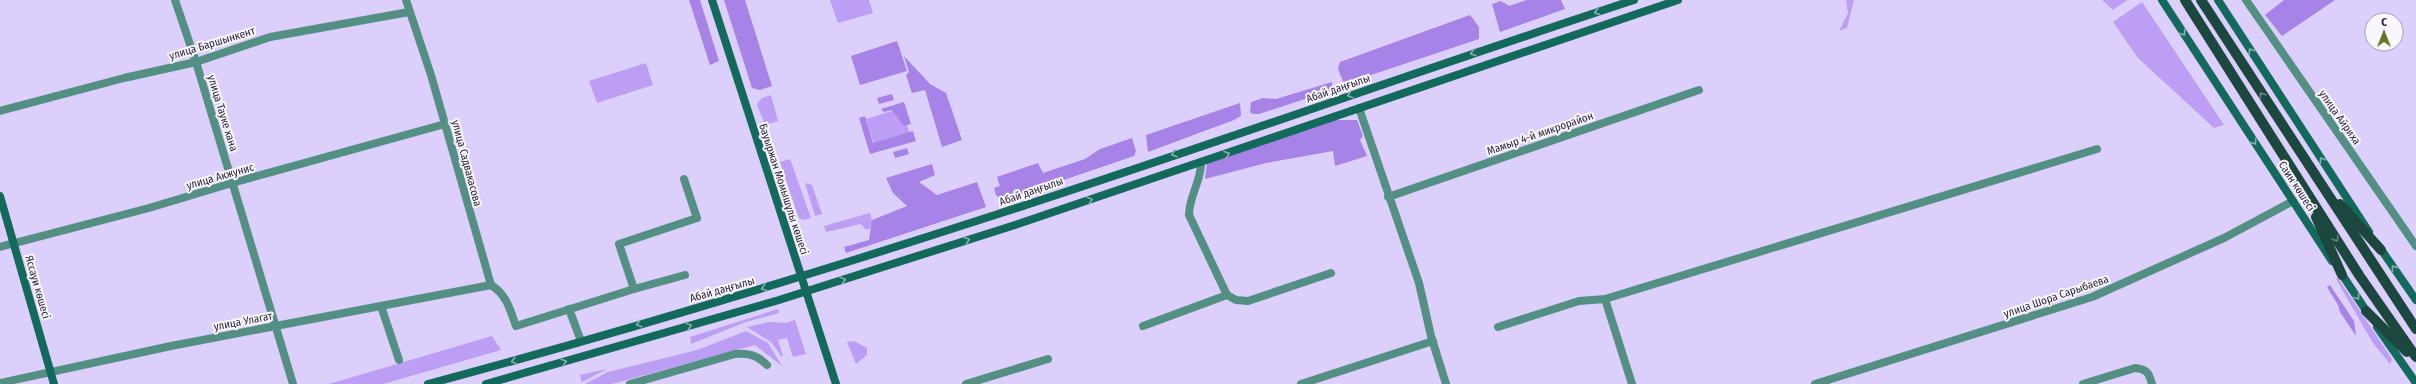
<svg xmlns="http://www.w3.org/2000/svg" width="2416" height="384" font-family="'Fira Sans Condensed',sans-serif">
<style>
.green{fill:#bc9ff5}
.forest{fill:#a783e8}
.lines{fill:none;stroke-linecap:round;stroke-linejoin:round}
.street{stroke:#539083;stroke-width:8}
.secondary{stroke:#13695b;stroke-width:8}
.primary{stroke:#1c473f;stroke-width:10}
.oneway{stroke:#86b0ac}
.oneway2{stroke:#698582}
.labels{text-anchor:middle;stroke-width:4;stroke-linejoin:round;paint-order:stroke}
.street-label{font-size:11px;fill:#251f33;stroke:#f9f7fd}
</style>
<rect width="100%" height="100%" fill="#dccffc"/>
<g class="green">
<path d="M830 0H869L873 13 838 23Z"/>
<path d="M1846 0H1854L1847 28 1839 31 1848 13Z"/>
<path d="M2102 0H2127L2113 10Z"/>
<path d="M2142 2 2224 125 2214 128 2138 58 2113 22Z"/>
<path d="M646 63 653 85 597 103 589 81Z"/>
<path d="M771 95 778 121 765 125 757 104 762 98Z"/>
<path d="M901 108 912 139 876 150 866 119Z"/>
<path d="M790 159 811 218 803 220 799 218 780 162Z"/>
<path d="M805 183 812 185 822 214 815 216Z"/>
<path d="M870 213 874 227 866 230 861 224 826 232 824 226Z"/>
<path d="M2338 278 2392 359 2390 364 2373 343 2336 279Z"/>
<path d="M778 309 779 313 746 322 691 344 690 337Z"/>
<path d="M795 320 806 354 793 357 787 338 778 340 783 356H781L771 342 747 327 769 322 786 323Z"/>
<path d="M746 331 768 343 782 366 755 345 612 384H585L608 372 697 350Z"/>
<path d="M492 336 501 350 383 384H329Z"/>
<path d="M854 341 867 348V355L856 364 847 342Z"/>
<path d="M607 369 582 382V383L580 375Z"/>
</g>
<g class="forest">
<path d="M689 0H700L719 61 710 65Z"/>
<path d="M724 0H745L772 86 760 90 752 88Z"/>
<path d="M1527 0H1561L1565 9 1500 32 1492 4 1501 1 1509 6Z"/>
<path d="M2284 0H2335L2282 36 2265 15Z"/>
<path d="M1470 15 1479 27V39L1344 84 1338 69 1340 62Z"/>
<path d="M897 41 907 71 860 85 851 56Z"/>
<path d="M904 56 930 84 946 93 962 140 942 147 925 90 912 93 906 75 909 72Z"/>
<path d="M1332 82V90L1259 114H1253L1250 112 1251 102 1263 98 1276 99Z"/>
<path d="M892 94 894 100 879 104 877 98Z"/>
<path d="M904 102 911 124 904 126 892 110 884 112 881 109Z"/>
<path d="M1240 103 1241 116 1234 120 1148 152 1146 135Z"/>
<path d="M865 116 873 143 913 131 916 141 870 154 859 118Z"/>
<path d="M1335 120H1357L1363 136 1360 140 1367 156 1335 166 1333 151 1266 163 1205 179 1207 163Z"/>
<path d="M1132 138 1136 151 1134 156 1002 201 996 195 994 188 1000 186 997 177 1038 163 1043 173 1085 159 1100 149Z"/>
<path d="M907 148 909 154 895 158 893 152Z"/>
<path d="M932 164 935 175 919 182 937 195 977 182 986 207 846 253 844 247 869 240 872 220 907 206 893 193 886 178Z"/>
<path d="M2330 285 2354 321 2356 336 2340 312 2338 305 2327 287Z"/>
</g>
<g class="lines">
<g class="street">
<path d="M175 0 196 62 293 384"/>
<path d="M406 0 431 75 491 285C507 295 510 310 516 326L634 289 619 244 697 218 684 179"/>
<path d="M2246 0 2416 246"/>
<path d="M1359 108 1419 283 1431 336 1446 384"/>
<path d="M0 111 124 78 196 62 270 37 409 12"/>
<path d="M1201 163C1201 182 1189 196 1189 215L1227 295 1236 300 1248 301 1331 273"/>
<path d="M1388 197 1699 90"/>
<path d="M0 247 149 208 232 183 445 124"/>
<path d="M634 289 685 275"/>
<path d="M1605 299 1632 384"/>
<path d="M381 306 399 360"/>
<path d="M569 309 581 341"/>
<path d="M1143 326 1227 295"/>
<path d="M1498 327 1579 301 1605 299 2097 149"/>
<path d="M0 383 171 346 491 285"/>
<path d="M630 384 735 354C749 353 757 355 767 365"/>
<path d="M966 384 1048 359"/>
<path d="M1301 384 1433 341"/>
<path d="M1815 384 2092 297 2224 238 2293 201"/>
<path d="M2083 384 2135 368C2147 369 2149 373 2152 384"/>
</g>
<g class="secondary">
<path d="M712 0 836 384"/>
<path d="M2162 0 2332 261"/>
<path d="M2218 0 2369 232"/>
<path d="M0 196 54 384"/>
<path d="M2378 245 2416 300"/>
<path d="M2339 270 2369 315"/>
<path d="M2377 327 2416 383"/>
<path d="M428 384C619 333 807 276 995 215 1209 146 1421 70 1634 0"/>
<path d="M486 384 779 300 1015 225 1678 0"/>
</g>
<g class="primary">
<path d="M2185 0 2359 275 2416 357"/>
<path d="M2201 0 2416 329"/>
<path d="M2340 204 2381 250"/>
<path d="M2316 217 2342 275"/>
<path d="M2366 311 2407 352"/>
</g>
</g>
<defs><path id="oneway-chevron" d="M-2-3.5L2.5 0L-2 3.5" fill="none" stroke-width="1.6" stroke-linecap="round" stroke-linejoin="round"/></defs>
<g class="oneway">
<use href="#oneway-chevron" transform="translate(1597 12) rotate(162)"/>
<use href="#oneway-chevron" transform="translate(2183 33) rotate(57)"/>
<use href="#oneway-chevron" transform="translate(2251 51) rotate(-123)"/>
<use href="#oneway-chevron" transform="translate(1473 53) rotate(162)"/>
<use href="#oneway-chevron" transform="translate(1350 95) rotate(161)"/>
<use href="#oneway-chevron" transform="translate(2254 142) rotate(57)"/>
<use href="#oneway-chevron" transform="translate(1174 154) rotate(161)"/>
<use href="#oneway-chevron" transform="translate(1227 154) rotate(-20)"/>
<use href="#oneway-chevron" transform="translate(2322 160) rotate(-123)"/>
<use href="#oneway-chevron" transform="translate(1090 200) rotate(-18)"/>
<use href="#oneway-chevron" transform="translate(967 240) rotate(-18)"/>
<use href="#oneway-chevron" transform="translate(2394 268) rotate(-125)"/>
<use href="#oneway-chevron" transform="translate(843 280) rotate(-18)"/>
<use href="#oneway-chevron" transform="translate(764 288) rotate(164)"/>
<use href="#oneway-chevron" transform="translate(2357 297) rotate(56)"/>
<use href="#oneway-chevron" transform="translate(639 324) rotate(163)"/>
<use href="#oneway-chevron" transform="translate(689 326) rotate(-16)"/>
<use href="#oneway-chevron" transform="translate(514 361) rotate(165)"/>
<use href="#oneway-chevron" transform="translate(564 362) rotate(-16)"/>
</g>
<g class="oneway2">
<use href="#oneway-chevron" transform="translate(2262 95) rotate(-123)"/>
<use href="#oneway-chevron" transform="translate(2336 239) rotate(58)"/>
</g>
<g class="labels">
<g class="street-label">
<text transform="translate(212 43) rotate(-17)" y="4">улица Баршынкент</text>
<text transform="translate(1338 88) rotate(-19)" y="4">Абай даңғылы</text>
<text transform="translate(223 113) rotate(73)" y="4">улица Тауке хана</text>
<text transform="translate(2340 117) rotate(55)" y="4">улица Айриха</text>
<text transform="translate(1540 133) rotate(-19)" y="4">Мамыр 4-й микрорайон</text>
<text transform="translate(467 163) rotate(75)" y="4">улица Садвакасова</text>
<text transform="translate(220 176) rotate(-16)" y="4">улица Акжунис</text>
<text transform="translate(2297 186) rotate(57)" y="4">Саин көшесі</text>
<text transform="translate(784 189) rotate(72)" y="4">Бауыржан Момышұлы көшесі</text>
<text transform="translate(1031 191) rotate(-19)" y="4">Абай даңғылы</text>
<text transform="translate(38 287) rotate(74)" y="4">Яссауи көшесі</text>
<text transform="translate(722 289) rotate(-16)" y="4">Абай даңғылы</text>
<text transform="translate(2056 296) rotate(-19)" y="4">улица Шора Сарыбаева</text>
<text transform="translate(243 321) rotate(-11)" y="4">улица Улагат</text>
</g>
</g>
<g transform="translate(2384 32)"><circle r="19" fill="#f9f7fd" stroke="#a4a1ac"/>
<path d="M0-3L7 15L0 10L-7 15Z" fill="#697825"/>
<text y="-6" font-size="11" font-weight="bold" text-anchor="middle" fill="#251f33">С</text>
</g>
</svg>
